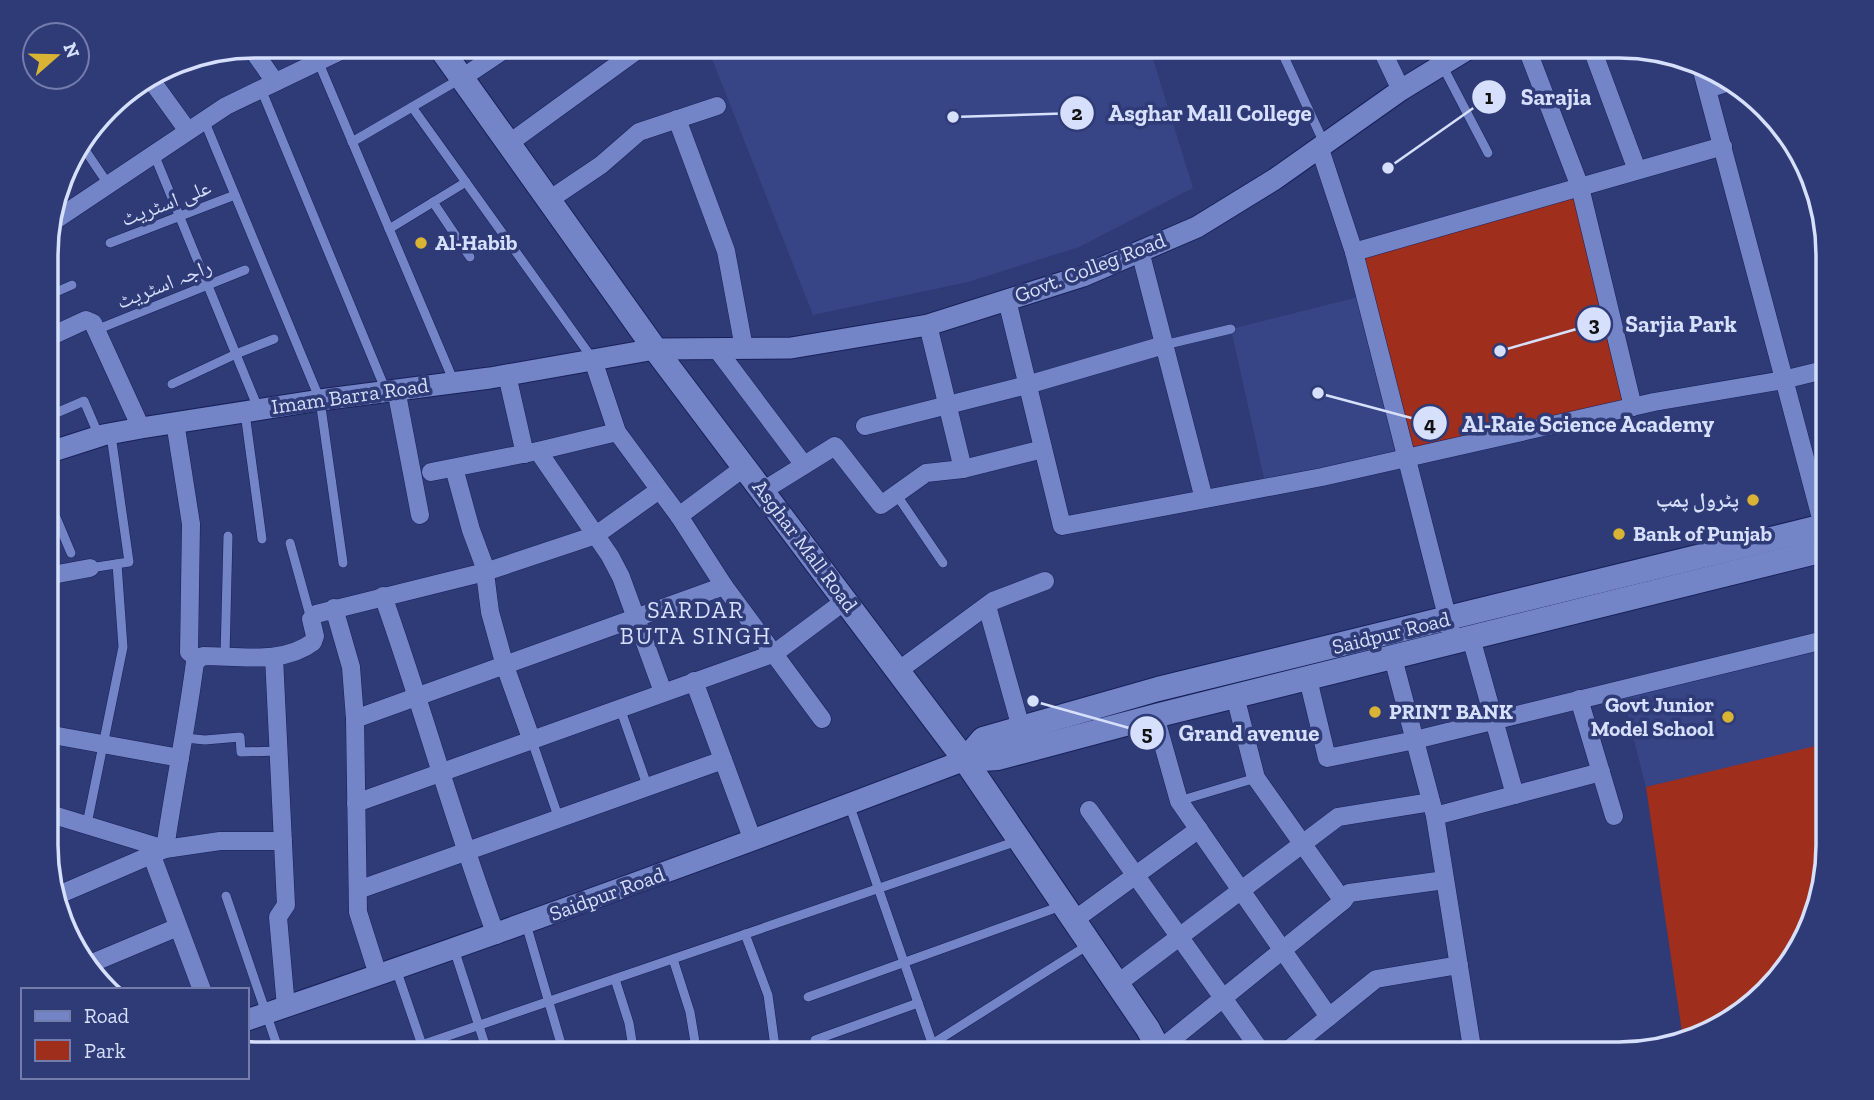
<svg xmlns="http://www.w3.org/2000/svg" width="1874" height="1100" font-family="'Zilla Slab','Noto Naskh Arabic',serif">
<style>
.built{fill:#374587}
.green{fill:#9f2e1c}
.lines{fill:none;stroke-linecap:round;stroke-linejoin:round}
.service-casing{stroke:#182059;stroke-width:10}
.minor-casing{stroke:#182059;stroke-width:19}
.tertiary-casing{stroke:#182059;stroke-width:23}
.secondary-casing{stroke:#182059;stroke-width:26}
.service{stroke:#7384c7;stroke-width:9}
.minor{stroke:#7384c7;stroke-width:18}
.tertiary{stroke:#7384c7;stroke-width:21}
.secondary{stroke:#7384c7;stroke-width:24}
.poi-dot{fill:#d9b334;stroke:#2f3b77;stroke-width:2.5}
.labels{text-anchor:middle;stroke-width:7;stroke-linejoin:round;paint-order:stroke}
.street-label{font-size:21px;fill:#d6dffc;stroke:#2f3b77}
.poi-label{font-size:21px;font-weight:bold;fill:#d6dffc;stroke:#2f3b77;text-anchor:start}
.neighbourhood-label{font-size:23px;letter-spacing:2px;fill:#d7e0fe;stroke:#2f3b77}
.rim{fill:none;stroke:#d6dffc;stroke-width:3.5}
.leader{fill:none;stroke:#d6dffc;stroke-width:2.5}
.callout-dot{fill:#d6dffc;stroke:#2f3b77;stroke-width:2.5}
.mark-label{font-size:21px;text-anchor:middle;font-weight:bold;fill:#111}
.callout-label{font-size:23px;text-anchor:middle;font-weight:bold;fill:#d6dffc;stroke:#2f3b77;stroke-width:7;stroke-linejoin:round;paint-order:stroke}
</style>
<rect width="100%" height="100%" fill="#2f3b77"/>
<g class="built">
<path d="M707 46H1149L1193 188 1079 247 968 282 813 315Z"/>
<path d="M1366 295 1406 458 1266 487 1231 329Z"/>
<path d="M1828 639V745L1646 787 1621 689Z"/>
</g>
<g class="green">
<path d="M1580 187 1633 407 1406 458 1354 252Z"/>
<path d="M1828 743V859L1800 950 1724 1026 1683 1039 1646 787Z"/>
</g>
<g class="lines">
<defs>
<g id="service">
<path d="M1246 46H1247"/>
<path d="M1279 46 1324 143"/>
<path d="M318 61 454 382"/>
<path d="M1443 67 1488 153"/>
<path d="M261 89 386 391"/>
<path d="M412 107 592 358"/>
<path d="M204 120 320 400 343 563"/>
<path d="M352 142 460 79"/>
<path d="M81 144 108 184"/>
<path d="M154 154 258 408"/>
<path d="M433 202 470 257"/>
<path d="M389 229 466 182"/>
<path d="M110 243 235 195"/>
<path d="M47 296 72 285"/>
<path d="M96 330 245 270"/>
<path d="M1164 345 1231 329"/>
<path d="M172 384 236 354 274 339"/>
<path d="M245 413 262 539"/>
<path d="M47 417 84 401 99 436"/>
<path d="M896 494 943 563"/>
<path d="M47 496 71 553"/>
<path d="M290 543 311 619"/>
<path d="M90 568 129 562 111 435"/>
<path d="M225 656 228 536"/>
<path d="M620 708 648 788"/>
<path d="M185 738 205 740 240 737 241 752 279 751"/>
<path d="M532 741 559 819"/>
<path d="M1179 801 1256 778"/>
<path d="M849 804 931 1040 932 1054"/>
<path d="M87 824 123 647 117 564"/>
<path d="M226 896 280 1054"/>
<path d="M526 924 564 1054"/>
<path d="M745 934 768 995 776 1054"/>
<path d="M454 949 488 1054"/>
<path d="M673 959 690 1012 697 1054"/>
<path d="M396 969 422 1045"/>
<path d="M615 979 629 1023 634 1054"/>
<path d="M808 997 1061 906"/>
<path d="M815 1040 918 1003"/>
<path d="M932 1044 1088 945"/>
<path d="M395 1054 1017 841"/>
<path d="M633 1054 696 1044"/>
</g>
<g id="minor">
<path d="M250 46 275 82"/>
<path d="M1380 46 1401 90"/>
<path d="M1526 46 1580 187 1633 407"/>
<path d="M1591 46 1637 170"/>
<path d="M1701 67 1826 537"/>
<path d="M149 77 188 131"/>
<path d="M462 78 510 46"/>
<path d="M1708 89 1732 81"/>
<path d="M677 119 726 251 744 348"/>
<path d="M508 144 643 46"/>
<path d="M1320 149 1354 252 1450 628"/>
<path d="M549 200 601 165 639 132 717 106"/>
<path d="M48 225 226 106 351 46"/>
<path d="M1140 251 1204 499"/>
<path d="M1354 252 1723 146"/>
<path d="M1007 300 1062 526 1322 477 1654 402 1783 380 1828 369"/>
<path d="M928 325 963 469"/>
<path d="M47 338 86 320 93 323 141 428"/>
<path d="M716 348 804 465"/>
<path d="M593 360 617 432 679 516 724 586 822 719"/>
<path d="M507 375 525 454"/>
<path d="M396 389 420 515"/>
<path d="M175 422 191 524 189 652 197 658"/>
<path d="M865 426 1027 385 1164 345"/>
<path d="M538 451 610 556 621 577 663 692"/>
<path d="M454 468 471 530 484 565 490 612 505 666 532 741"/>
<path d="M431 472 538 451 617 432"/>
<path d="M764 490 835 446 881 505 926 473 963 469 1043 449"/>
<path d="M679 516 746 466"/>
<path d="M47 576 90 568"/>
<path d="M383 596C423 708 454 823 496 935"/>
<path d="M987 606 1021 728"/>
<path d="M334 608 351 667 355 719 358 912 378 975"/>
<path d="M1471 638 1515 795"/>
<path d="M274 657 286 905 278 917 286 1007"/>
<path d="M1393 658 1435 816 1473 1054"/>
<path d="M898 671 993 601 1045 581"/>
<path d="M1308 679 1327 758 1415 740 1828 639"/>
<path d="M694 681 753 841"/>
<path d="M1235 696 1256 778 1343 901"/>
<path d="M1579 699 1614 816"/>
<path d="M1155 716 1179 801 1329 1017"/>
<path d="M355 719 724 586"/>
<path d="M47 734 180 758"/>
<path d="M356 803 775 653 846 600"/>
<path d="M1089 810 1263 1054"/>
<path d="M47 813 165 849C174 786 187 725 195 662L203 656C238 656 283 665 313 642L315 636 311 619 316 614 485 572 596 535 659 490"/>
<path d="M1435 816 1601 772"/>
<path d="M152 856 202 990"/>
<path d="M358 890 723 760"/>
<path d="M56 896 165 849 220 841H283"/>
<path d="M1073 921 1199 829"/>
<path d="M85 966 178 927"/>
<path d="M1117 984 1338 817 1431 802"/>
<path d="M1159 1050 1343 901 1349 893 1445 880"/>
<path d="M931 1054H933"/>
<path d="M1283 1054 1376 979 1459 965"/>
</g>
<g id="tertiary">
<path d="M47 453 103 435 141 428 320 400 490 378 655 349 791 348 928 325 1083 276 1197 227 1275 179 1401 90 1473 46"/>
<path d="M247 1020C488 938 727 851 965 760"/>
</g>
<g id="secondary">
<path d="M439 46 655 349 965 760 1148 1029 1161 1054"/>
<path d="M965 760 983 739 1158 689 1828 525"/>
<path d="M965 760 998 758 1163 714 1828 549"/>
</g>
</defs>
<use href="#service" class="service-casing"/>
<use href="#minor" class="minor-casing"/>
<use href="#tertiary" class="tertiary-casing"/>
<use href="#secondary" class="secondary-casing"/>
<use href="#service" class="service"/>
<use href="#minor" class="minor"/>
<use href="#tertiary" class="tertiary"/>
<use href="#secondary" class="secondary"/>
</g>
<g class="poi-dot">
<circle cx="421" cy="243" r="7"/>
<circle cx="1753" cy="500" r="7"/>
<circle cx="1619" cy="534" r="7"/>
<circle cx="1375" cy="712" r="7"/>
<circle cx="1728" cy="717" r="7"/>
</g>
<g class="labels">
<g class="street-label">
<text transform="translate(166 203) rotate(-21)" y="7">علی اسٹریٹ</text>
<text transform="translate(1090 268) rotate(-21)" y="7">Govt. Colleg Road</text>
<text transform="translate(164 284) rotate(-22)" y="7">راجہ اسٹریٹ</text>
<text transform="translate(350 396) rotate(-8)" y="7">Imam Barra Road</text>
<text transform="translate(805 546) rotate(53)" y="7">Asghar Mall Road</text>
<text transform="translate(1391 633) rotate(-14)" y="7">Saidpur Road</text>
<text transform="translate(607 894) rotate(-20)" y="7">Saidpur Road</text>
</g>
<g class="poi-label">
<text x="435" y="250">Al-Habib</text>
<text x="1739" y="507" text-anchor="end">پٹرول پمپ</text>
<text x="1633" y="541">Bank of Punjab</text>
<text x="1714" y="712" text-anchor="end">Govt Junior<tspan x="1714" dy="24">Model School</tspan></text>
<text x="1389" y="719">PRINT BANK</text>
</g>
<g class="neighbourhood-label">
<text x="696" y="618">SARDAR<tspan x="696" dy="26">BUTA SINGH</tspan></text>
</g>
</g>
<path d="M0 0H1874V1100H0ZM255 58H1619A197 197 0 0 1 1816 255V845A197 197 0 0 1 1619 1042H255A197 197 0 0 1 58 845V255A197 197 0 0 1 255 58Z" fill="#2f3b77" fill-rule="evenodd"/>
<path class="rim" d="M255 58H1619A197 197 0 0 1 1816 255V845A197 197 0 0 1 1619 1042H255A197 197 0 0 1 58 845V255A197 197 0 0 1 255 58Z"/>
<path class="leader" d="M1388 168L1489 97M953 117L1077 113M1500 351L1594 324M1318 393L1430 423M1033 701L1147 733"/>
<g class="callout-dot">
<circle cx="1388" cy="168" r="7"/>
<circle cx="953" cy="117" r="7"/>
<circle cx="1500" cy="351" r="7"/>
<circle cx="1318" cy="393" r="7"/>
<circle cx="1033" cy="701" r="7"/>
<circle cx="1489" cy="97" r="18"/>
<circle cx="1077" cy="113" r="18"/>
<circle cx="1594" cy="324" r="18"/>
<circle cx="1430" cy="423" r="18"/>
<circle cx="1147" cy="733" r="18"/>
</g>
<g class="mark-label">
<text x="1489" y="104">1</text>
<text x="1077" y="120">2</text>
<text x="1594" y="331">3</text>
<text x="1430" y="431">4</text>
<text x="1147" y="740">5</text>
</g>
<g class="callout-label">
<text x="1556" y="105">Sarajia</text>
<text x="1210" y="121">Asghar Mall College</text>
<text x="1681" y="332">Sarjia Park</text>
<text x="1588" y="432">Al-Raie Science Academy</text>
<text x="1249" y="741">Grand avenue</text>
</g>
<rect x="21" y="988" width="228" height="91" fill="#2f3b77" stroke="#727dac" stroke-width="2"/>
<rect x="35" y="1011" width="35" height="10" fill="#7384c7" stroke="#727dac" stroke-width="2"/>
<text x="84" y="1023" font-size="21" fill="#d6dffc">Road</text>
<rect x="35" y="1040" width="35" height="21" fill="#9f2e1c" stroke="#727dac" stroke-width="2"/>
<text x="84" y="1058" font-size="21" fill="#d6dffc">Park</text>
<g transform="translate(56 56) rotate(70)"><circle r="33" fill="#2f3b77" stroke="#727dac" stroke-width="2"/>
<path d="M0-5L12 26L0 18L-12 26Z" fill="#d9b334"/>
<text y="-10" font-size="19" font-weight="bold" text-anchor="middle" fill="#d6dffc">N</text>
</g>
</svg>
